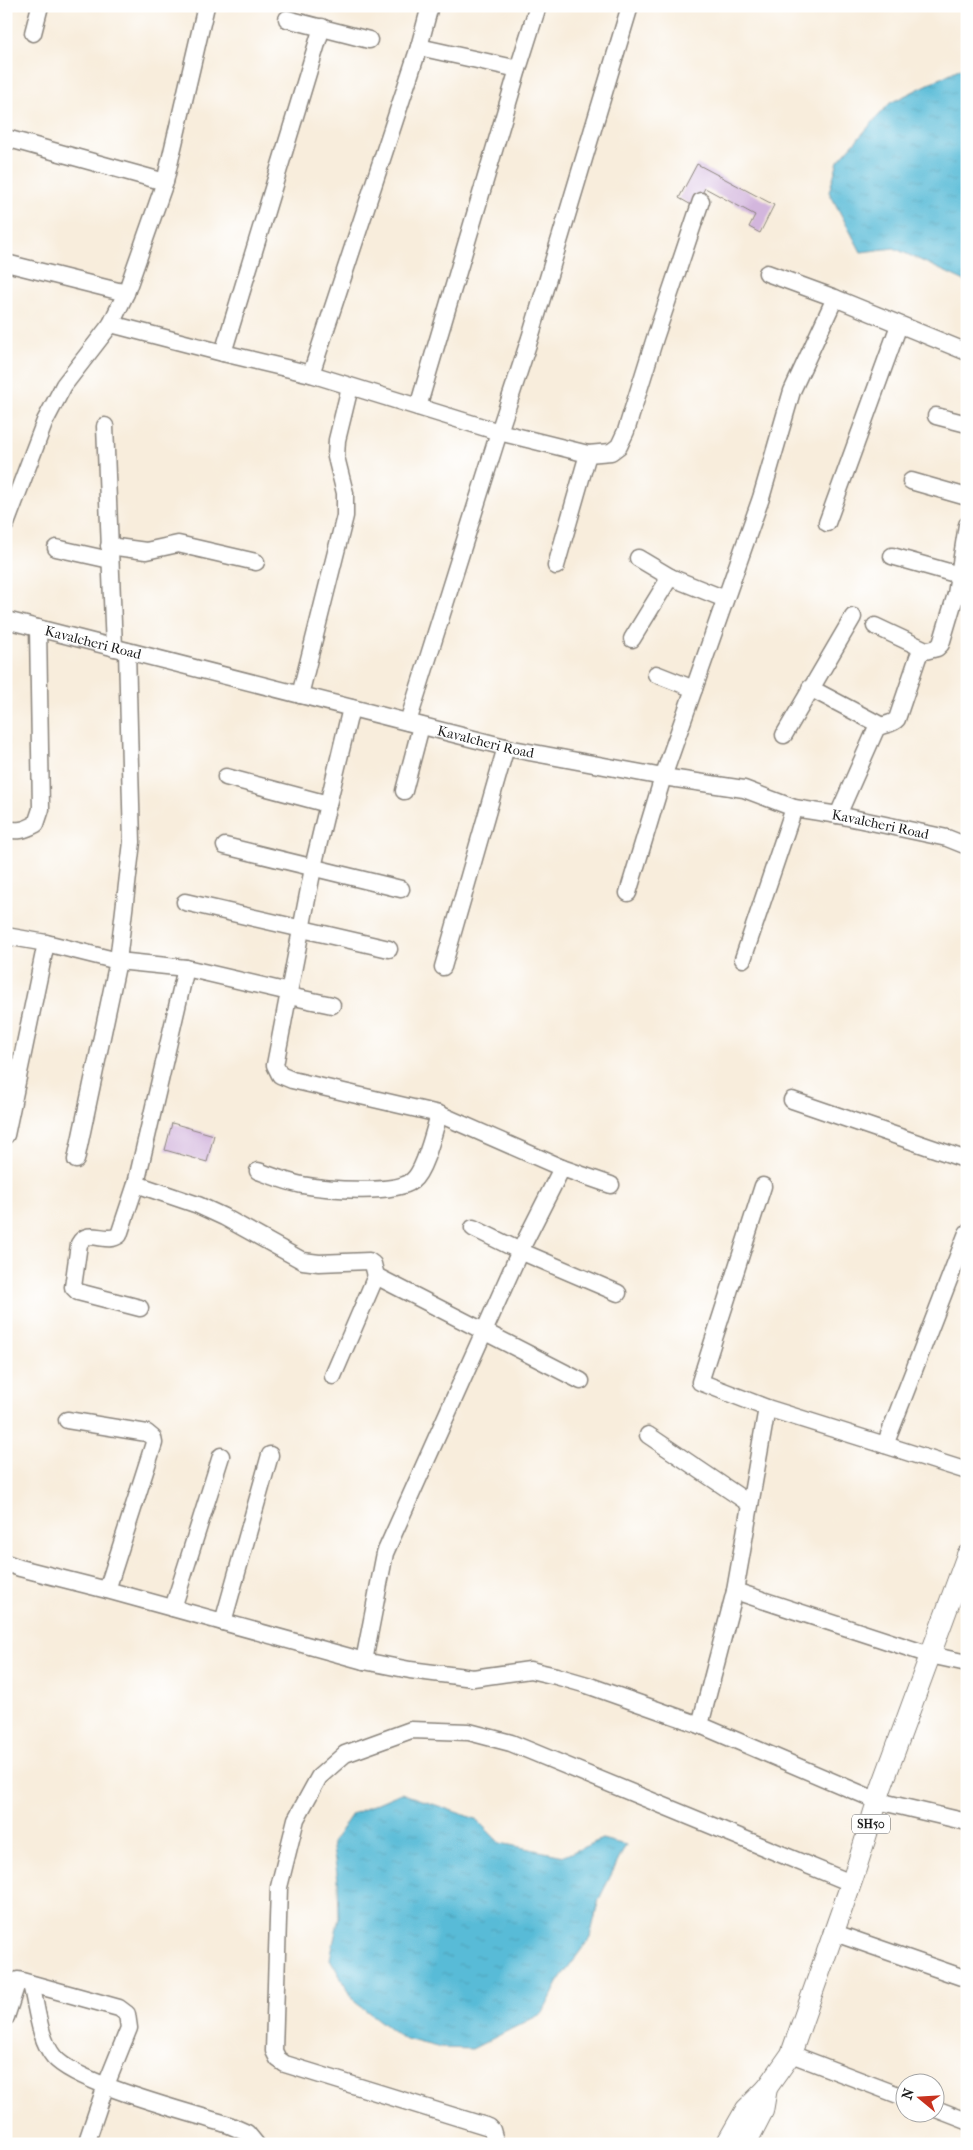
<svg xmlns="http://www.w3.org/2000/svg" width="973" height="2150" font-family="'IM FELL French Canon',serif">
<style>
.water{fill:url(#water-ripples);stroke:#3a6c7a}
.building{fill:#d3b6dd}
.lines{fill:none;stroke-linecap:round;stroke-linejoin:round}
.minor-casing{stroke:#8a847c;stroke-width:19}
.major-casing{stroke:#8a847c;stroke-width:22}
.minor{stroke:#fff;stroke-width:16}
.major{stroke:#fff;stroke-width:20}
.labels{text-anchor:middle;stroke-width:5;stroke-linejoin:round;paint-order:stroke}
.shield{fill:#fff;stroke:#606060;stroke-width:1}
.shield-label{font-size:12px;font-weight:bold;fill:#1c1c1c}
.street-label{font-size:14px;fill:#1c1c1c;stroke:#fff}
</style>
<defs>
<pattern id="water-ripples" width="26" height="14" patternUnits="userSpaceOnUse" patternTransform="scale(1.25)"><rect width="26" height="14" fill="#59bbd7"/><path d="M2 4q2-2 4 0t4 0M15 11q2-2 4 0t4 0" fill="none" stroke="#4da0b8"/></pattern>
</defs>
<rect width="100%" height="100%" fill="#fff"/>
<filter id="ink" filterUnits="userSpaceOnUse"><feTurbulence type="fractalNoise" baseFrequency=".02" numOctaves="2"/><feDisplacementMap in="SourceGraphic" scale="10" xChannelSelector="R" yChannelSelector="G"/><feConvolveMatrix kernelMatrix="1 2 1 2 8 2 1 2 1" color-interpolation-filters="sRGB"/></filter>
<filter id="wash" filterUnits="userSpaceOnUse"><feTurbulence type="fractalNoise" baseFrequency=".0096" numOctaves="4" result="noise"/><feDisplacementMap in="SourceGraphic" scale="20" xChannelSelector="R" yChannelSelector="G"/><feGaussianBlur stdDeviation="1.12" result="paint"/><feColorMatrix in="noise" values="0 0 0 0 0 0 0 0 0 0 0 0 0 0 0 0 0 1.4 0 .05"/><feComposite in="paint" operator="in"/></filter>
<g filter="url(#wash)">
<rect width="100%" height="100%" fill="#f8eddc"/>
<g class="water">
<path d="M967 65V282L894 248 861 252 829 192 838 161 890 103Z"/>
<path d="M401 1793 476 1819 500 1843 564 1856 602 1839 626 1845 599 1899 590 1938 561 1977 543 2013 472 2049 441 2048 402 2038 355 2002 330 1959 339 1917 338 1879 332 1843 352 1814Z"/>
</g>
<g id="blocks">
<g class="building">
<path d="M697 164 774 205 760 233 749 227 755 215 705 188 695 207 679 198Z"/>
<path d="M172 1123 214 1135 207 1162 165 1150Z"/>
</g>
</g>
</g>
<g filter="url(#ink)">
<use href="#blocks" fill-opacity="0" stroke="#8a847c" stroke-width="1"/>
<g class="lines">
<defs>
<g id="minor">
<path d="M287 19 369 40"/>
<path d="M33 33 40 6"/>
<path d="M419 47 518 69"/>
<path d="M6 138 165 182"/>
<path d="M6 263 126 293"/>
<path d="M767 273 835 298 967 352"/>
<path d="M111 324 223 353 311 374 499 432 588 454 611 452 619 446 626 431 655 338 701 201"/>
<path d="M223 353 322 27"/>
<path d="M311 374 419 47 430 6"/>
<path d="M418 407 518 69 538 6"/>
<path d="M936 416 967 424"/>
<path d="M105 426 114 648"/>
<path d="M911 481 967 497"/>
<path d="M827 523 899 325"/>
<path d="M6 524 45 421 64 385 111 324 126 293 165 182 206 6"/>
<path d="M109 546 146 551 178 544 256 562"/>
<path d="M56 548 110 560"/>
<path d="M892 556 959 575"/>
<path d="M638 558 670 577"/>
<path d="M556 566 588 454"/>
<path id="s1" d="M6 620 513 749 663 777 744 789 794 808 838 815 947 838 967 846"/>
<path d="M875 626 926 650"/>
<path d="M632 639 670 577 725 599"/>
<path d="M656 674 694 689"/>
<path d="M810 688 880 725"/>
<path d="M300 695 345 516V493L336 457 337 440 350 387"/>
<path d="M408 722 499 432 530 338 630 6"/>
<path d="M784 735 853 617"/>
<path d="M226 777 328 804"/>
<path d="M404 791 421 726"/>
<path d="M838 815 876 729C882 723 891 726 897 719L918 657 921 652 937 648 941 644 956 594 967 525"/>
<path d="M6 829C18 832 25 830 36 824L41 809 38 628"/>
<path d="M225 846 401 889"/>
<path d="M628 893 663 777 761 498 792 391 835 298"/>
<path d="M185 902 389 949"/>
<path d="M6 936 46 943 118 961 186 968 289 992 275 1065 280 1075 292 1080 439 1114 562 1168 611 1185"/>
<path d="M743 959 794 808"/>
<path d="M443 967 506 747"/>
<path d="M186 968 136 1184 198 1205 224 1217 303 1261 319 1263 369 1261 373 1264 376 1276"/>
<path d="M289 992 314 863 351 708"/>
<path d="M289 996 332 1005"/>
<path d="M792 1100 967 1160"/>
<path d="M6 1135 46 943"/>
<path d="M76 1160 118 961 132 842 127 651"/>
<path d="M258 1171C272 1176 287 1182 302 1185 324 1189 394 1195 412 1181 425 1171 434 1131 439 1114"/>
<path d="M136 1184 119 1235C107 1245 88 1227 79 1244L73 1287 78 1292 140 1308"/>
<path d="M473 1228 520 1251 618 1293"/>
<path d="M333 1376 376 1276 581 1381"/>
<path d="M767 1408 885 1445 967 1233"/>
<path d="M67 1420 147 1433 153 1438 154 1443 107 1590"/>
<path d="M648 1435 750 1504"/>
<path d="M885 1445 967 1471"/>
<path d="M6 1563 20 1568 107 1590 364 1661 410 1670 473 1678 530 1670 556 1676 587 1685 700 1725 735 1591 767 1408 700 1382 763 1186"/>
<path d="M735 1591 930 1655 967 1663"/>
<path d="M173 1608 221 1456"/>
<path d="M223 1622 270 1455"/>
<path d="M364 1661 385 1553 520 1251 562 1168"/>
<path d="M700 1725 878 1801 967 1822"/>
<path d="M832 1932 967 1979"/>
<path d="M31 1984C37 2007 39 2039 54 2057 77 2084 192 2113 229 2125L247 2133 256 2144"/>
<path d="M6 2017 18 1980 119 2008 127 2014 129 2028 106 2085 86 2144"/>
<path d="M791 2054 906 2098"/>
<path d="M936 2109 967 2121"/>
<path d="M496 2144 492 2130 489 2127 285 2064 278 2059 274 2051 279 1887 296 1819 319 1777 345 1754 411 1730 469 1732 511 1743 851 1883"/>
</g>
<g id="major">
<path d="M726 2144 746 2109 767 2088 791 2054 854 1875 882 1786 967 1555"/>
<path d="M746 2144 763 2111 767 2088"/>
</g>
</defs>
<use href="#minor" class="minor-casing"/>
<use href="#major" class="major-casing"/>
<use href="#minor" class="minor"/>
<use href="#major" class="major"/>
</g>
</g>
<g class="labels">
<rect class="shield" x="852" y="1814.5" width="38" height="19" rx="4"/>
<g class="shield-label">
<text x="871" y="1828">SH50</text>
</g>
<g class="street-label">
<text dy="5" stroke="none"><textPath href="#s1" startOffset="90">Kavalcheri Road</textPath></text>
<text dy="5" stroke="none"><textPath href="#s1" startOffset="495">Kavalcheri Road</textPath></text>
<text dy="5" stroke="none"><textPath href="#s1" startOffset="899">Kavalcheri Road</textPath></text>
</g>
</g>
<rect width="973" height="2150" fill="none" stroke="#fff" stroke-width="25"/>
<g transform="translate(920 2098) rotate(288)"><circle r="24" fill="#ffffff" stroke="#a4a4a4"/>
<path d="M0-4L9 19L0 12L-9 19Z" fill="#c8321e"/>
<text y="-8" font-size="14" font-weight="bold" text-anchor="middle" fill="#1c1c1c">N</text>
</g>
</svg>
